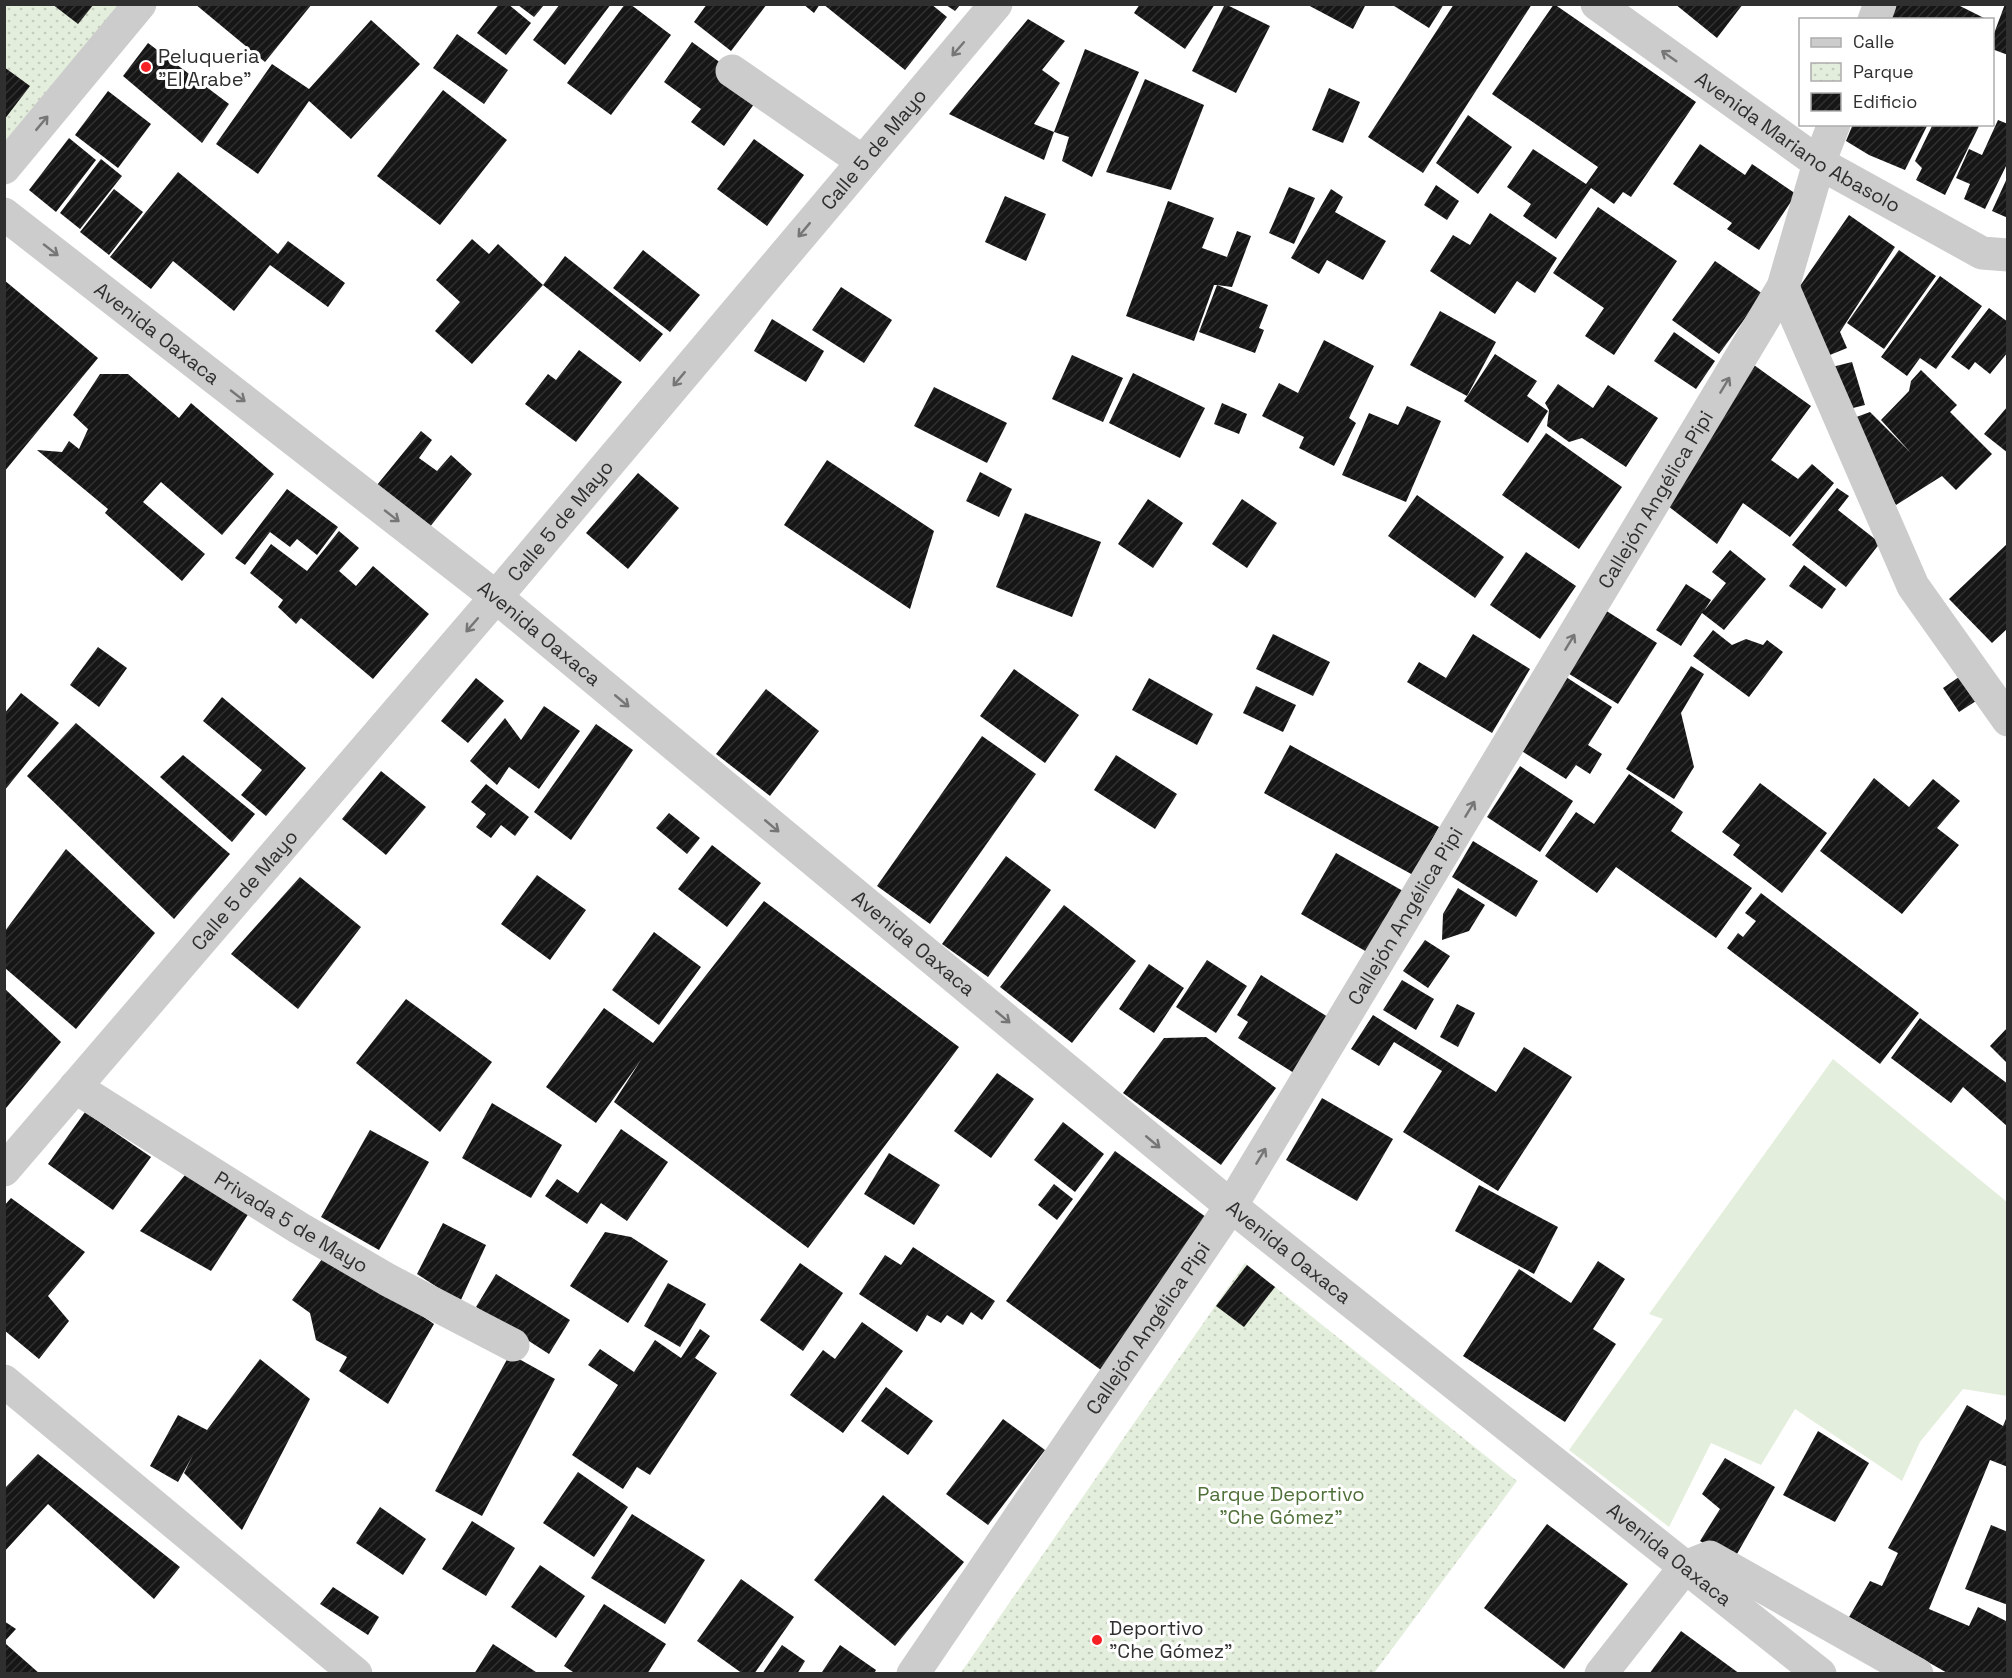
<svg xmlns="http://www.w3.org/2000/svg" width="2012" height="1678" font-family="'Space Grotesk',sans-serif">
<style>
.grass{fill:#e4eedc}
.park{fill:url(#park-dots)}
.building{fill:url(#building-hatch)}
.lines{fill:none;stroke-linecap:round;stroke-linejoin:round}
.minor{stroke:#ccc;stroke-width:33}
.tertiary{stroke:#ccc;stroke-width:33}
.oneway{stroke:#767676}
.poi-dot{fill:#f62124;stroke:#fff;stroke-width:2}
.labels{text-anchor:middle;stroke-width:6;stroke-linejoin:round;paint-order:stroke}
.poi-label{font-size:20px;fill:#2f2f2f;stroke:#fff;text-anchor:start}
.street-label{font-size:20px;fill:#2f2f2f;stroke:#fff}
.park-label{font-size:20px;fill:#4f7038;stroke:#fff}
</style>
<defs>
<pattern id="park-dots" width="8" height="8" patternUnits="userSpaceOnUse" patternTransform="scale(1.5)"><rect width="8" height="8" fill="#e4eedc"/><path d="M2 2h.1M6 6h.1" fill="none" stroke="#c4ccbd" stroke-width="1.8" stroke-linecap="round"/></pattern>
<pattern id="building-hatch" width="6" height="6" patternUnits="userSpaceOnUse" patternTransform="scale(1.5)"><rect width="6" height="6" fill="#161616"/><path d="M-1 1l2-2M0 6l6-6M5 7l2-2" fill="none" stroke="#303030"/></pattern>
</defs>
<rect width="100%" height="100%" fill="#fff"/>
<path class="grass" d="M1833 1059 2007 1202V1396L1963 1389 1920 1442 1902 1481 1795 1409 1761 1465 1711 1443 1669 1527 1569 1450 1663 1319 1649 1314Z"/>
<g class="park">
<path d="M5 5H143L5 169Z"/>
<path d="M1245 1263 1517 1481 1374 1673 960 1674Z"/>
</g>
<g class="building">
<path d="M52 4H94L78 24Z"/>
<path d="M195 4H312L265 62Z"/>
<path d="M499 4H508L531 23 506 55 477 33Z"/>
<path d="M560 4H611L565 65 533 40Z"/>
<path d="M625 4H630L671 35 611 115 567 83Z"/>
<path d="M707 4H767L731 51 694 22Z"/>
<path d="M803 4H820L814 13Z"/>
<path d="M823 4H931L947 17 905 70Z"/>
<path d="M1140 4H1215L1185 49 1134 13Z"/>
<path d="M1225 4 1270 26 1236 93 1192 71Z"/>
<path d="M1306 4H1366L1353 29Z"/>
<path d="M1391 4H1444L1429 28Z"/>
<path d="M1454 4H1532L1423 173 1368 137Z"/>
<path d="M1554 4 1696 102 1631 197 1623 192 1614 204 1591 188 1556 239 1523 216 1531 204 1507 187 1533 149 1586 184 1598 167 1492 94Z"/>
<path d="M1675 4H1743L1717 38Z"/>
<path d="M1889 4H1956L1988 20H1882Z"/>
<path d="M2005 4H2008V55L1992 49V39Z"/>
<path d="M518 5H544L534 17Z"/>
<path d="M946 5H960L955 11Z"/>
<path d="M1028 19 1065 41 1042 70 1060 83 1034 124 1054 132 1044 160 949 114Z"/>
<path d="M371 20 420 64 351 139 309 101 258 174 216 144 272 64 309 89Z"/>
<path d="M457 34 508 70 484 104 433 68Z"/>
<path d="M692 42 762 93 724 146 691 122 701 109 664 82Z"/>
<path d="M148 43 229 104 202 143 123 76Z"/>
<path d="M1085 49 1139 72 1092 177 1062 161 1069 137 1054 132Z"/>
<path d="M4 67 30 86 4 120Z"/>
<path d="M1145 79 1204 105 1171 190 1106 172Z"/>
<path d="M1329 88 1360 102 1343 143 1312 130Z"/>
<path d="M443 90 507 140 440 225 377 176Z"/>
<path d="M108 91 151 124 118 168 75 135Z"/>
<path d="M1468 115 1512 147 1478 194 1436 163Z"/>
<path d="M1998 120 2008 124V162L1985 209 1964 199 1970 184 1956 178 1969 149 1982 155Z"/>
<path d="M1853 124H1928L1905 170 1869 155 1846 141Z"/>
<path d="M1933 124H1980L1945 195 1916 180 1922 168 1915 161Z"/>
<path d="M69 138 96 160 56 212 29 190Z"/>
<path d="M754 139 804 175 767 226 717 189Z"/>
<path d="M1700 144 1745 175 1752 164 1796 194 1759 250 1727 229 1732 223 1673 184Z"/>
<path d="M101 159 122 176 80 229 60 213Z"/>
<path d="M178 172 278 254 288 241 345 283 328 307 270 265 234 311 173 261 151 289 110 257Z"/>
<path d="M2008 176V218L1992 211Z"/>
<path d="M1436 185 1459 201 1447 220 1424 205Z"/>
<path d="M1289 187 1315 198 1294 244 1269 233Z"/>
<path d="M114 189 143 212 109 255 80 232Z"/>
<path d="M1331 189 1343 197 1335 212 1386 241 1363 280 1327 260 1319 274 1291 258Z"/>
<path d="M1005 196 1046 214 1026 261 985 242Z"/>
<path d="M1168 201 1214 218 1202 248 1227 257 1237 231 1251 236 1232 287 1217 285 1268 305 1259 328 1264 330 1255 353 1199 332 1217 285H1214L1194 341 1126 316Z"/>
<path d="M1598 207 1677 261 1614 355 1585 336 1604 308 1553 273Z"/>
<path d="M1490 213 1557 258 1535 293 1517 281 1495 314 1430 271 1453 235 1470 245Z"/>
<path d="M1849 215 1895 247 1840 332 1847 348 1825 357 1800 286Z"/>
<path d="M472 239 489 254 498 244 543 285 472 364 435 331 460 302 436 280Z"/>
<path d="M643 250 700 295 670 332 613 288Z"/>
<path d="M1899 250 1936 276 1884 349 1847 323Z"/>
<path d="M565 256 663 334 640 362 543 285Z"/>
<path d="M1715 261 1763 294 1719 354 1672 320Z"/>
<path d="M1940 276 1982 306 1936 369 1920 358 1907 376 1881 357Z"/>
<path d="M4 280 98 358 4 472Z"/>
<path d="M841 287 892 320 864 363 812 330Z"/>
<path d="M1989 308 2008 322V352L1990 374 1975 362 1969 370 1951 357Z"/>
<path d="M1440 311 1496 342 1467 396 1410 365Z"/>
<path d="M772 319 824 351 806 382 754 351Z"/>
<path d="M1674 332 1715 361 1696 389 1654 361Z"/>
<path d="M1324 340 1374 366 1349 418 1356 423 1334 466 1299 448 1304 437 1262 416 1279 383 1298 393Z"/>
<path d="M579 350 622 382 576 442 525 404 548 374 556 380Z"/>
<path d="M1495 354 1537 381 1527 396 1548 411 1528 443 1464 401Z"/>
<path d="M1072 355 1123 378 1103 422 1052 399Z"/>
<path d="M1747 360 1811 406 1771 460 1798 479 1812 464 1834 483 1790 537 1743 503 1717 544 1659 499Z"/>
<path d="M1852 362 1865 405 1845 410 1832 367Z"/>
<path d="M1921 370 1957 405 1950 412 1992 454 1956 490 1942 476 1896 505 1859 445 1851 419 1870 412 1911 453 1881 420 1909 391 1911 381Z"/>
<path d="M1133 373 1205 408 1180 458 1109 423Z"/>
<path d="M100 374H128L179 418 191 403 274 474 222 535 161 482 143 502 205 554 182 581 105 513 108 509 37 450 62 452 69 441 79 449 88 429 73 415Z"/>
<path d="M1558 384 1593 408 1608 385 1658 418 1626 467 1582 438 1569 442 1547 426 1549 410 1545 403Z"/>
<path d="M934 387 1007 423 987 463 914 426Z"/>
<path d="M1222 403 1247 414 1239 434 1214 424Z"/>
<path d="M1407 406 1441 421 1406 502 1342 475 1369 413 1398 425Z"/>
<path d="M2008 406V453L1984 434Z"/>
<path d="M421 431 432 440 419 458 437 471 451 455 472 474 429 528 377 485Z"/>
<path d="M1546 433 1622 487 1579 549 1502 495Z"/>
<path d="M827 460 934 531 910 609 784 525Z"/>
<path d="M980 472 1012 489 999 517 966 501Z"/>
<path d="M638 473 679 508 628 569 586 533Z"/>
<path d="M1837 488 1849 496 1838 510 1880 543 1846 587 1792 545Z"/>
<path d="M287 489 338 527 317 555 297 539 290 547 270 532 245 565 235 558Z"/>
<path d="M1417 495 1504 557 1475 598 1388 536Z"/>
<path d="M1148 499 1183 523 1153 568 1118 544Z"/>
<path d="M1242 499 1277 523 1247 568 1212 544Z"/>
<path d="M1025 513 1101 542 1072 617 996 587Z"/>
<path d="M339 531 359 548 339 571 356 586 373 566 429 614 373 679 301 618 296 624 278 607 283 600 250 573 271 544 307 571Z"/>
<path d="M2008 543V628L1992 643 1949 599Z"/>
<path d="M1730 550 1766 579 1724 630 1702 613 1681 646 1656 630 1686 584 1711 600 1704 611 1726 583 1712 572Z"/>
<path d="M1526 552 1576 586 1540 639 1490 605Z"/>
<path d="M1804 565 1836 589 1822 609 1789 586Z"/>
<path d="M1605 610 1657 643 1618 704 1566 672Z"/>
<path d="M1713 630 1732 645 1746 639 1763 645 1767 640 1783 652 1749 697 1693 656Z"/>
<path d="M1273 634 1330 662 1313 696 1256 669Z"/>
<path d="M1473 634 1530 669 1492 733 1407 682 1419 662 1446 678Z"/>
<path d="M98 647 127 668 99 707 70 685Z"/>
<path d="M1691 666 1704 674 1681 713 1694 767 1674 799 1626 769Z"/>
<path d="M1014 669 1079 715 1045 763 980 716Z"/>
<path d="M1566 677 1612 707 1588 745 1602 754 1590 774 1576 765 1566 779 1520 750Z"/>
<path d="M1959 677 1976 701 1959 712 1943 688Z"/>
<path d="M476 678 504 701 468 743 441 721Z"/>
<path d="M1149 678 1213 714 1197 745 1132 710Z"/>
<path d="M1256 686 1296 705 1283 732 1243 713Z"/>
<path d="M766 689 819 731 770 796 716 754Z"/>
<path d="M21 693 59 723 4 791V714Z"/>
<path d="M222 697 306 768 266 816 241 795 262 770 203 721Z"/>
<path d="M544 706 580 731 539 789 509 767 497 785 470 761 505 718 521 740Z"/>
<path d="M76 723 230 854 174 919 27 776Z"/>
<path d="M596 724 633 750 571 840 534 812Z"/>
<path d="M982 736 1036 774 930 924 877 886Z"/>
<path d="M1290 745 1439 827 1413 875 1264 793Z"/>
<path d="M183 755 255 814 232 842 160 777Z"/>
<path d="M1116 755 1177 794 1155 829 1094 790Z"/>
<path d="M1520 766 1573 801 1540 852 1487 817Z"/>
<path d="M381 771 426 807 386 855 342 819Z"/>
<path d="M1629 774 1683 812 1671 831 1752 888 1716 938 1616 867 1597 893 1545 856 1576 812 1594 824Z"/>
<path d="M1874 778 1909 807 1933 779 1960 801 1937 828 1959 845 1902 914 1820 851Z"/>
<path d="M1760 783 1827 833 1782 893 1733 855 1740 845 1722 832Z"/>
<path d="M486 784 529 817 515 836 501 825 491 838 476 827 486 814 471 802Z"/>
<path d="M669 813 700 838 687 854 656 828Z"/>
<path d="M1473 841 1538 881 1516 917 1452 877Z"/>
<path d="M712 845 761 883 727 927 678 889Z"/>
<path d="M66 849 155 933 76 1029 5 968V931Z"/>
<path d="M1336 853 1403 891 1367 952 1301 914Z"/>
<path d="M1006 856 1051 890 988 977 942 944Z"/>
<path d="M537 875 586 910 550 960 501 924Z"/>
<path d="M300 877 361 927 298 1009 231 954Z"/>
<path d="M1458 888 1485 905 1469 931 1442 940 1443 914Z"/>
<path d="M1761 893 1919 1013 1880 1064 1727 948 1738 933 1743 937 1756 921 1745 913Z"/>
<path d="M764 901 959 1047 808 1248 614 1102 641 1060 596 1123 546 1087 604 1008 653 1043Z"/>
<path d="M1064 905 1136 961 1072 1043 1000 987Z"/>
<path d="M654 932 701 967 659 1025 612 990Z"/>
<path d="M1425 940 1450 956 1428 988 1403 971Z"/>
<path d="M1207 960 1247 986 1216 1033 1176 1007Z"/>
<path d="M1149 964 1184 988 1154 1033 1119 1009Z"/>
<path d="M1261 975 1328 1017 1294 1073 1238 1038 1248 1022 1237 1015Z"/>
<path d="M1402 980 1434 999 1416 1030 1383 1010Z"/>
<path d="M4 988 61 1042 6 1108 4 1107Z"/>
<path d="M406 999 492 1062 440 1132 356 1063Z"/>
<path d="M1457 1004 1475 1013 1458 1047 1440 1037Z"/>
<path d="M1373 1015 1496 1092 1524 1047 1572 1077 1498 1191 1403 1132 1442 1071 1394 1042 1379 1066 1351 1049Z"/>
<path d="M1920 1018 2008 1084V1127L1963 1087 1951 1103 1891 1058Z"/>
<path d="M2008 1027V1064L1990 1046Z"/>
<path d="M1206 1037 1276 1088 1221 1165 1123 1093 1164 1038Z"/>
<path d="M997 1073 1034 1099 991 1158 954 1131Z"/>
<path d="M1322 1098 1393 1139 1357 1201 1286 1160Z"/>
<path d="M492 1103 562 1145 531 1198 462 1158Z"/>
<path d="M85 1112 151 1157 113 1210 48 1164Z"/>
<path d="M1063 1122 1104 1154 1075 1192 1034 1160Z"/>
<path d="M621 1129 668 1162 627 1221 601 1203 587 1224 545 1196 557 1179 578 1193Z"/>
<path d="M370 1130 429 1162 379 1250 321 1217Z"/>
<path d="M1115 1151 1210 1220 1101 1370 1006 1301Z"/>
<path d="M889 1153 940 1185 914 1225 864 1194Z"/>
<path d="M189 1170 249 1213 211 1271 140 1231Z"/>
<path d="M1054 1184 1073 1199 1057 1220 1038 1205Z"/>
<path d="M1479 1185 1558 1227 1534 1274 1455 1231Z"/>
<path d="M11 1198 85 1252 48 1296 69 1321 39 1359 4 1330V1206Z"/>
<path d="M443 1223 486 1245 460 1302 417 1274Z"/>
<path d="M605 1232 631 1237 668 1261 628 1323 570 1286Z"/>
<path d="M913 1247 995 1301 982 1320 971 1312 963 1325 947 1315 941 1323 927 1315 917 1332 859 1294 885 1255 901 1265Z"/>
<path d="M328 1251 434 1324 388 1404 339 1371 347 1357 316 1340 310 1313 292 1300Z"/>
<path d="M1598 1261 1625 1279 1593 1329 1616 1344 1565 1422 1463 1356 1519 1269 1571 1303Z"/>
<path d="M800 1263 843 1293 803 1351 760 1320Z"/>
<path d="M1247 1265 1275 1287 1244 1327 1216 1306Z"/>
<path d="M496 1274 570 1320 549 1354 476 1307Z"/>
<path d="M668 1283 706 1304 680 1347 644 1326Z"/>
<path d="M862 1322 903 1351 843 1433 790 1395 823 1350 835 1359Z"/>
<path d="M700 1329 710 1336 695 1358 717 1373 650 1475 637 1467 623 1489 572 1455 618 1385 588 1365 600 1349 634 1372 655 1340 681 1358Z"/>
<path d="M510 1354 555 1379 482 1516 435 1491Z"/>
<path d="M260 1359 310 1399 242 1530 184 1473 193 1455 178 1482 150 1466 178 1415 207 1430Z"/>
<path d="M886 1387 933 1421 908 1455 861 1421Z"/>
<path d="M1967 1405 2003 1426 2008 1414V1467L1990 1460 1929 1609 1969 1626 1978 1607 2008 1622V1674H1949L1849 1617 1870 1581 1882 1586 1898 1553 1888 1548Z"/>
<path d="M1003 1419 1045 1450 988 1525 946 1494Z"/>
<path d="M1818 1431 1869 1463 1835 1522 1783 1495Z"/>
<path d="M38 1454 180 1567 154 1599 48 1504 4 1552V1489Z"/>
<path d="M1725 1458 1775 1487 1733 1561 1700 1541 1720 1509 1702 1494Z"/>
<path d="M578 1472 628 1507 594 1557 543 1523Z"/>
<path d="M883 1495 964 1562 895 1646 814 1580Z"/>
<path d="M380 1507 426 1539 403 1575 356 1543Z"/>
<path d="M632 1514 705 1560 665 1624 591 1578Z"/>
<path d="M472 1521 515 1548 486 1596 442 1569Z"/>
<path d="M1547 1524 1628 1584 1564 1669 1484 1608Z"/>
<path d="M1991 1525 2008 1532V1605L1965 1589Z"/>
<path d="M540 1565 585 1596 556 1638 511 1607Z"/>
<path d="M741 1579 794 1617 754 1674H743L697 1641Z"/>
<path d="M333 1587 379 1617 368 1635 320 1604Z"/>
<path d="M604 1604 666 1644 647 1674H576L564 1666Z"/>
<path d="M4 1621 16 1629 4 1642Z"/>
<path d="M1681 1631 1740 1674H1649Z"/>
<path d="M6 1644 40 1674H4Z"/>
<path d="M493 1644 539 1674H474Z"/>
<path d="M782 1645 805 1661 797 1674H762Z"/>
<path d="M840 1645 876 1670 874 1674 822 1672Z"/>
</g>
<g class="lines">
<g class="minor">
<path d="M1874 20 1880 4"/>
<path d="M732 71 862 161"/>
<path id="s1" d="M4 214 496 597 1231 1206 1820 1674"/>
<path d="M1783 287 1913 586 2008 720"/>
<path id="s2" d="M75 1087 299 1228 388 1280 513 1345"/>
<path id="s3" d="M4 1170 496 597 996 4"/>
<path d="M4 1381 356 1674"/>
<path id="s4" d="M913 1674 1231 1206 1783 287 1819 163 1834 124"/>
<path d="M1601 1674 1685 1567 1710 1557 1917 1674"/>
</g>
<g class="tertiary">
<path id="s5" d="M1597 4 1819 163 1982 253 2008 255"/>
<path d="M4 168 140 4"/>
</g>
</g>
<defs><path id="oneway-shaft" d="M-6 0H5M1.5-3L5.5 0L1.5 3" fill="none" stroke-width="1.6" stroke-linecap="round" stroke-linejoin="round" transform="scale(1.5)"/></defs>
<g class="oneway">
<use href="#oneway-shaft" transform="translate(958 49) rotate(131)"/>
<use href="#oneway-shaft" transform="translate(1669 56) rotate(-145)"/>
<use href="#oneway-shaft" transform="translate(42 123) rotate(-50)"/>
<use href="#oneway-shaft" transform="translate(804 230) rotate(130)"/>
<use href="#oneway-shaft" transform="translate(51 250) rotate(38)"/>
<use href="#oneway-shaft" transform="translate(679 379) rotate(130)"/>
<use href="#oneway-shaft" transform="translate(1725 385) rotate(-59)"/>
<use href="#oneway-shaft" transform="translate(238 396) rotate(38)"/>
<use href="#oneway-shaft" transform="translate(392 516) rotate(38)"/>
<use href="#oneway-shaft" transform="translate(472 625) rotate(131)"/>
<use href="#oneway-shaft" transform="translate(1570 642) rotate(-59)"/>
<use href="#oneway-shaft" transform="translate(622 701) rotate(40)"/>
<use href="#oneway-shaft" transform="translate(1470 809) rotate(-59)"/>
<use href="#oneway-shaft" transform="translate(772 826) rotate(40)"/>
<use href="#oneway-shaft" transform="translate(1003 1017) rotate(40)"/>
<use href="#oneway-shaft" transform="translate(1153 1142) rotate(40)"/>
<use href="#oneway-shaft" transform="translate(1261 1156) rotate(-59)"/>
</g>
<g class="poi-dot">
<circle cx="146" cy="67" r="6"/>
<circle cx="1097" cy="1640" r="6"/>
</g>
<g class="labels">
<g class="poi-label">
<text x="158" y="63">Peluqueria<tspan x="158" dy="23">"El Arabe"</tspan></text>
<text x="1109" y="1635">Deportivo<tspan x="1109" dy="23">"Che Gómez"</tspan></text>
</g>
<g class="street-label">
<text dy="7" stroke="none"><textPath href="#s5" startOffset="244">Avenida Mariano Abasolo</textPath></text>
<text dy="7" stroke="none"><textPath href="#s3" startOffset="1341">Calle 5 de Mayo</textPath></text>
<text dy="7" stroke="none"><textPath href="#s1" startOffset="194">Avenida Oaxaca</textPath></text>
<text dy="7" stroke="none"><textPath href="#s4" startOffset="1390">Callejón Angélica Pipi</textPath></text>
<text dy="7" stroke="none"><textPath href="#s3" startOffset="855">Calle 5 de Mayo</textPath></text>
<text dy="7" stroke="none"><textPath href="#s1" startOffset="680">Avenida Oaxaca</textPath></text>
<text dy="7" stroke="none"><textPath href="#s3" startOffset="369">Calle 5 de Mayo</textPath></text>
<text dy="7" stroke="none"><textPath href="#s4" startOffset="904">Callejón Angélica Pipi</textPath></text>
<text dy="7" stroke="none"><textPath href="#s1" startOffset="1166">Avenida Oaxaca</textPath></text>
<text dy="7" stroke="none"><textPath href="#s2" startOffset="255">Privada 5 de Mayo</textPath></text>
<text dy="7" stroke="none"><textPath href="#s1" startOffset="1652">Avenida Oaxaca</textPath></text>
<text dy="7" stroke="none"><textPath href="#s4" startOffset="418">Callejón Angélica Pipi</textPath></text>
<text dy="7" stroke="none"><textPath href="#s1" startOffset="2138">Avenida Oaxaca</textPath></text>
</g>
<g class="park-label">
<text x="1281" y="1501">Parque Deportivo<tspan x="1281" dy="23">"Che Gómez"</tspan></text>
</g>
</g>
<rect width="2012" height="1678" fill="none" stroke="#2f2f2f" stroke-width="12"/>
<rect x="1799" y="18" width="195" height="108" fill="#ffffff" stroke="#acacac" stroke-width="1.5"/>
<rect x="1811" y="38" width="30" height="9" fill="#cccccc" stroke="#acacac" stroke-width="1.5"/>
<text x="1853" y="48" font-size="18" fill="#2f2f2f">Calle</text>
<rect x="1811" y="63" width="30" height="18" fill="url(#park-dots)" stroke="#acacac" stroke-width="1.5"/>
<text x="1853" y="78" font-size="18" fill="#2f2f2f">Parque</text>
<rect x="1811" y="93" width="30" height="18" fill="url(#building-hatch)" stroke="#acacac" stroke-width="1.5"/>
<text x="1853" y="108" font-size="18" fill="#2f2f2f">Edificio</text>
</svg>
